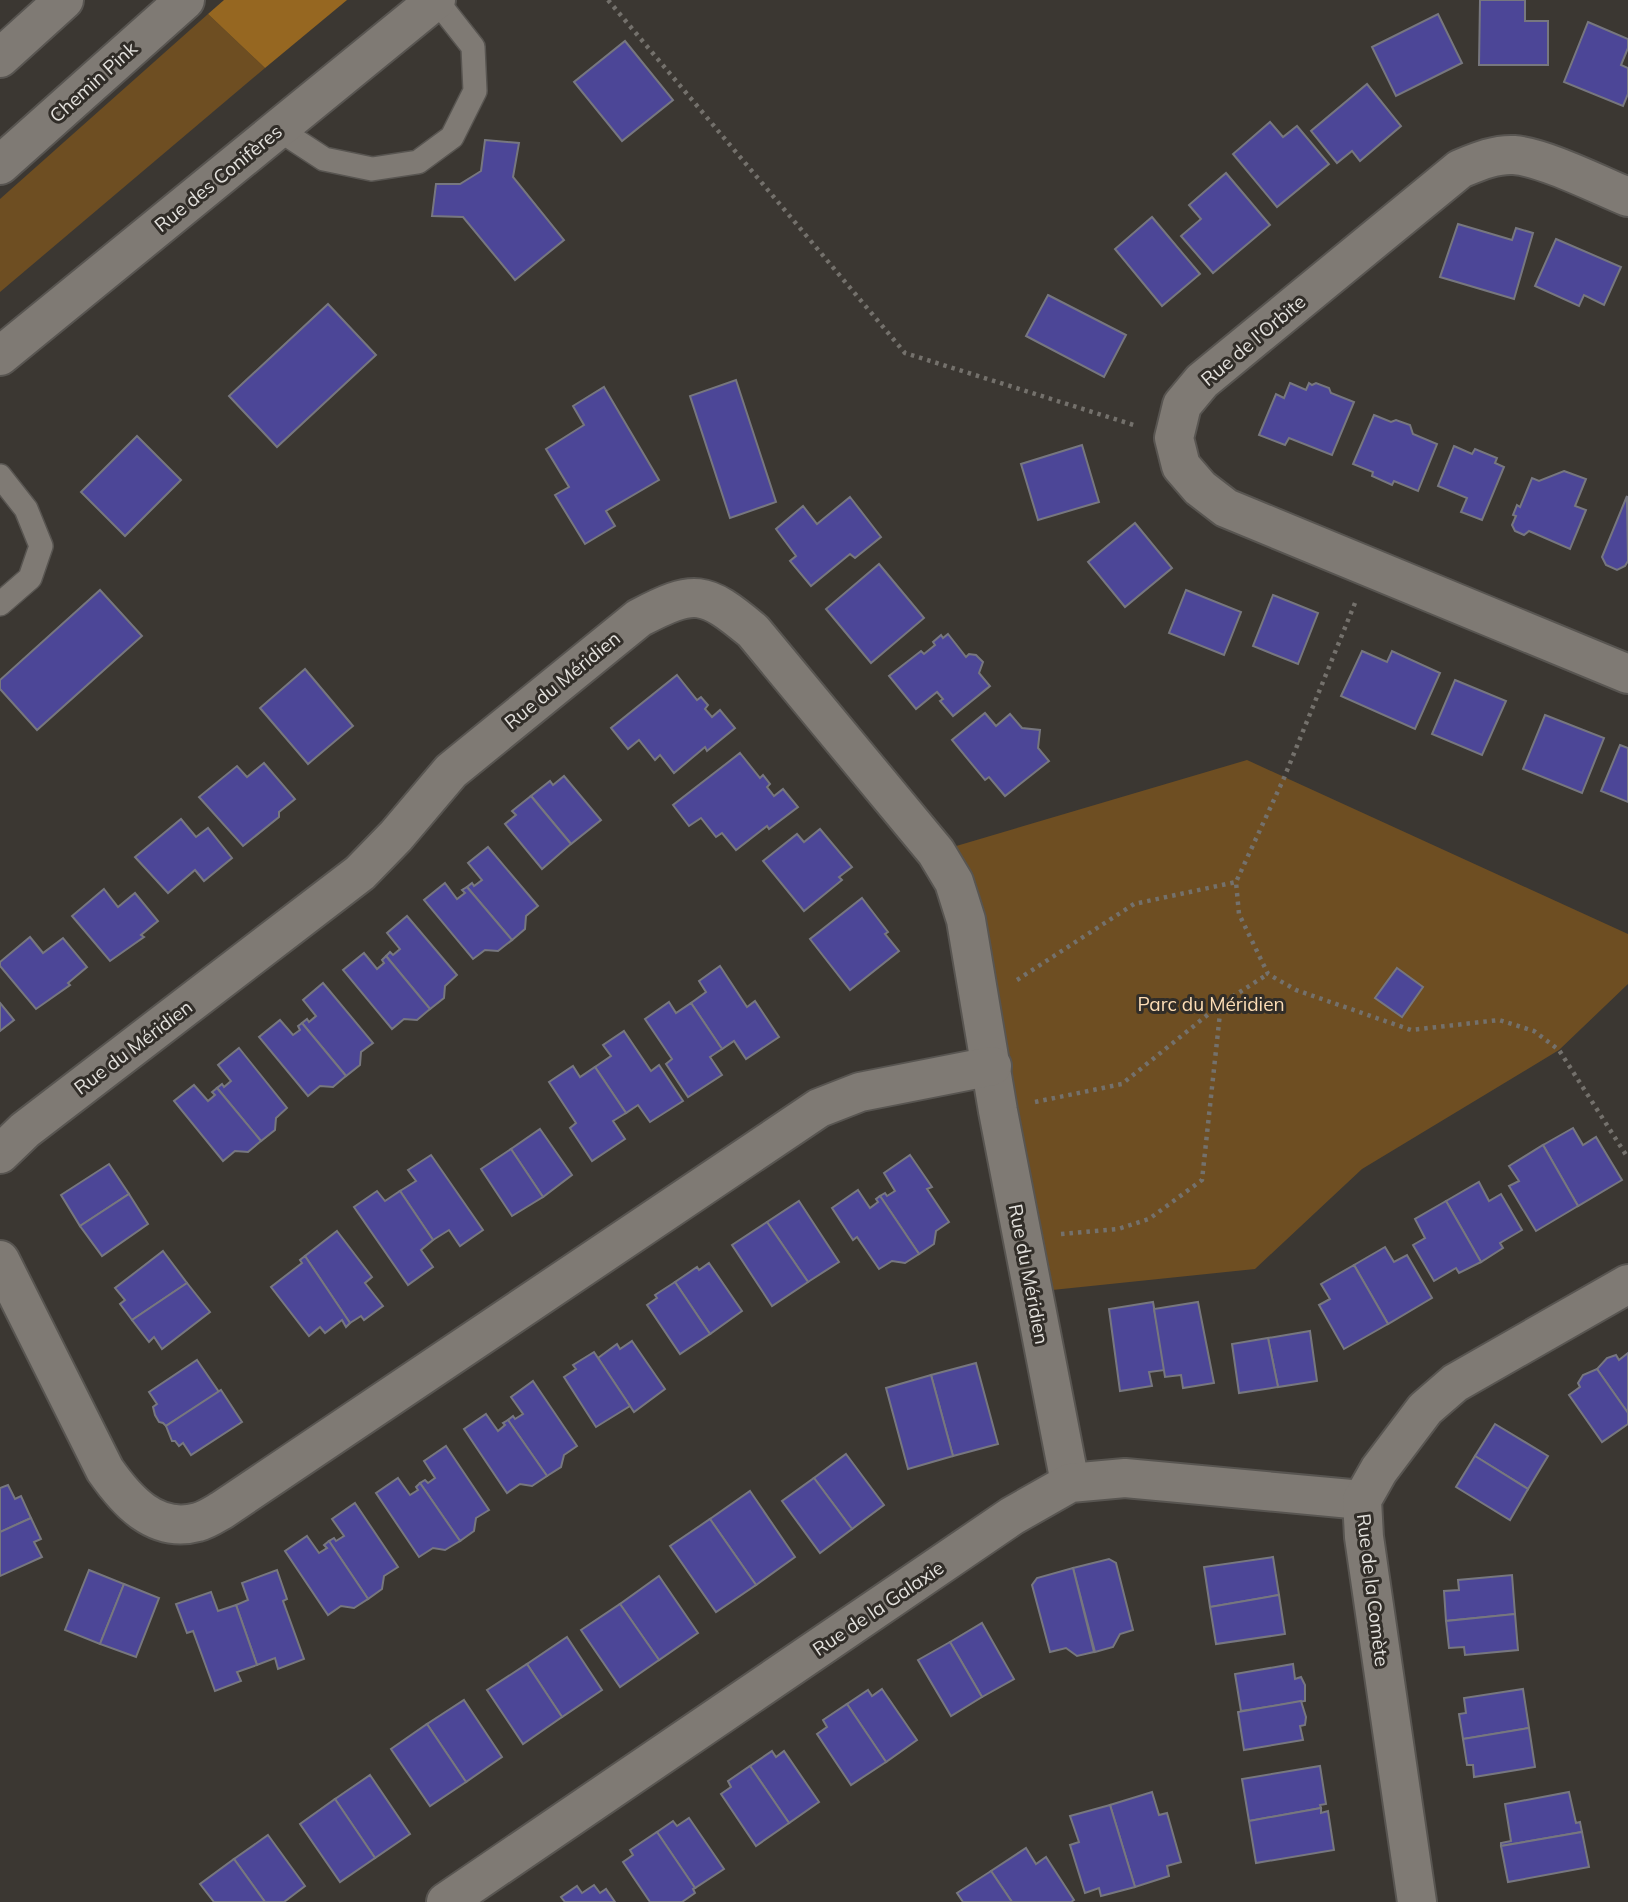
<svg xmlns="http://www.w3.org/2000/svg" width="1628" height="1902" font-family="Mulish,sans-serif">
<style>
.green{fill:#6e4e22}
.forest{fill:#966721}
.building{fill:#4c4697;stroke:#77777f;stroke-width:2}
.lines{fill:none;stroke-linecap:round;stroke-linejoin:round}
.lane-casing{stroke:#585551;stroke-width:26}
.street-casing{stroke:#585551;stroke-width:42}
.secondary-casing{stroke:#585551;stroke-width:42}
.path{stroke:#74716c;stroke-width:4.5;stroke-dasharray:3.5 5;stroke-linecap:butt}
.lane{stroke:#7f7a74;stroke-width:23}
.street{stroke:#7f7a74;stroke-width:38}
.secondary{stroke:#7f7a74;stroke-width:38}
.labels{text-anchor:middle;stroke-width:6;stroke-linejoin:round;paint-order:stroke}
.street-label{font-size:19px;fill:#e4e2de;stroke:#312d28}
.park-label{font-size:19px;fill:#fdddb5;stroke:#312d28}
</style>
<rect width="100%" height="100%" fill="#3b3732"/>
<g class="green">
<path d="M208 14 265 68 0 292V199Z"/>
<path d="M1247 760 1628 934V984L1559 1050 1362 1169 1255 1269 1033 1292 936 852Z"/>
</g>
<path class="forest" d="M224 0H347L265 68 208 14Z"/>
<g class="building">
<path d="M1480 0H1525V21H1548V65H1479Z"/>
<path d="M1438 14 1462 63 1396 96 1372 47Z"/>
<path d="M1588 22 1628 39V48L1621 65 1628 68V94L1623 106 1564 82Z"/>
<path d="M625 41 673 100 622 141 574 82Z"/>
<path d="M1367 84 1401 126 1360 161 1352 151 1337 163 1311 131Z"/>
<path d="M1270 122 1283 137 1297 126 1329 164 1277 207 1233 154Z"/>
<path d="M485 140 519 143 513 177 564 240 515 280 463 217 432 216 436 184H460L481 171Z"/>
<path d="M1226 173 1270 225 1213 273 1181 236 1201 219 1189 205Z"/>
<path d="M1152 217 1200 274 1162 306 1115 249Z"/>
<path d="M1458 224 1512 240 1516 228 1533 233 1514 299 1440 277Z"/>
<path d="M1556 239 1621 267 1604 305 1584 295 1579 306 1535 286Z"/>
<path d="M1048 295 1126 335 1104 377 1026 336Z"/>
<path d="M328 304 376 355 277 447 229 396Z"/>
<path d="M736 380 776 502 730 518 690 396Z"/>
<path d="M1290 383 1306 390 1309 383 1312 385 1316 383 1329 388 1331 393 1354 402 1332 455 1289 438 1285 445 1259 435 1276 394 1284 398Z"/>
<path d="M604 387 659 480 606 511 615 526 585 544 555 495 569 487 546 449 584 425 573 406Z"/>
<path d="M1374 415 1391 422 1396 420 1410 425 1413 434 1437 444 1418 491 1394 481 1392 485 1372 476 1373 472 1353 464Z"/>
<path d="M137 436 181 480 125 536 81 492Z"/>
<path d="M1082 445 1099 502 1038 520 1021 464Z"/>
<path d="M1454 446 1472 454 1475 449 1497 458 1495 463 1504 467 1482 520 1461 512 1467 498 1438 486Z"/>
<path d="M1564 471 1586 479 1575 506 1586 510 1570 549 1529 531 1524 535 1515 531 1512 525 1516 516 1513 515 1517 505 1520 507 1532 478 1539 481Z"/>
<path d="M1627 496 1628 561 1625 566 1617 570 1606 565 1602 557Z"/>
<path d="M850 497 881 537 855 558 850 554 811 586 790 561 796 556 776 529 803 506 817 524Z"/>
<path d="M1135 523 1172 568 1125 607 1088 562Z"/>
<path d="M879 564 924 618 871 663 826 609Z"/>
<path d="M100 590 142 636 37 730 0 689V680Z"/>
<path d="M1186 590 1241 612 1224 655 1169 633Z"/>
<path d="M1273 595 1318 613 1298 664 1253 646Z"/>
<path d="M948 634 966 657 969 654 976 655 983 662 979 673 990 686 953 716 940 701 943 699 937 692 916 709 889 676 921 651 924 654 935 645 933 642 941 635 943 638Z"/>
<path d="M1362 651 1387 662 1392 651 1440 673 1415 729 1341 696Z"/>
<path d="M305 669 353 726 308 764 260 708Z"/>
<path d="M677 675 697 700 701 697 708 705 705 709 712 717 720 710 735 728 707 751 705 747 674 773 660 755 655 760 639 740 628 749 611 728Z"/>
<path d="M1455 680 1506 701 1482 755 1432 734Z"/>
<path d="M985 713 996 726 1010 714 1022 728 1040 730 1038 748 1049 761 1005 796 989 777 985 780 952 740Z"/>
<path d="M1545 715 1604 738 1582 793 1523 769Z"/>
<path d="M1620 745 1628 748V802L1601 791Z"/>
<path d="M740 753 760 778 763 775 770 784 767 787 774 796 783 789 798 807 769 829 767 826 736 850 722 833 716 837 701 818 689 826 673 805Z"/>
<path d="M264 763 295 799 279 812V817L243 846 199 797 237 766 247 777Z"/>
<path d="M564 776 601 820 571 844 531 796 550 781 553 785Z"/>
<path d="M531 796 571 844 542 869 505 824 516 815 512 811Z"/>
<path d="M181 819 196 837 208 828 232 858 204 881 195 870 168 893 135 857Z"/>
<path d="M820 829 852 867 839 877 842 880 804 911 763 861 797 834 804 842Z"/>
<path d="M488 847 538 906 526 916 525 929 512 940 467 887 472 883 474 886 482 880 468 863Z"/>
<path d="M445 883 457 899 465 893 462 890 467 887 512 940 498 951 485 950 473 959 424 900Z"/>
<path d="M104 889 118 907 135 893 158 921 141 935 144 937 110 961 72 916Z"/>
<path d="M862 898 888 932 885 934 899 951 850 990 810 939Z"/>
<path d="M407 916 457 975 445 986 444 998 430 1009 386 956 390 952 393 955 400 949 387 933Z"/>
<path d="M30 937 43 953 63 938 87 967 68 983 70 985 36 1009 0 966V962Z"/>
<path d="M364 953 377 969 384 963 382 960 386 956 430 1009 417 1020 404 1019 392 1029 343 970Z"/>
<path d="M720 966 747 1007 755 1001 779 1037 746 1059 734 1041 722 1049 691 1003 706 992 699 981Z"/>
<path d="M1397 968 1423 987 1402 1017 1375 998Z"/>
<path d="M323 983 373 1043 361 1052 360 1065 346 1076 302 1023 307 1019 309 1022 316 1016 303 1000Z"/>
<path d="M669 1002 676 1013 691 1003 722 1049 710 1057 722 1075 688 1097 666 1064 672 1059 645 1019Z"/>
<path d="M0 1003 14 1020 0 1031Z"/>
<path d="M280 1020 293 1035 300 1030 298 1026 302 1023 346 1076 333 1087 320 1086 308 1096 259 1037Z"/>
<path d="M624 1031 651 1071 659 1065 683 1101 650 1122 638 1105 626 1113 595 1067 611 1056 603 1045Z"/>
<path d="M239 1048 287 1108 276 1118 275 1130 261 1141 217 1088 222 1084 224 1087 231 1081 218 1065Z"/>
<path d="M573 1066 580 1077 595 1067 626 1113 613 1121 625 1139 592 1161 570 1128 576 1123 549 1082Z"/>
<path d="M194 1085 208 1101 215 1095 212 1092 217 1088 261 1141 248 1152 235 1151 223 1161 174 1101Z"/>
<path d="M1573 1128 1583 1145 1596 1137 1622 1180 1578 1206 1543 1145Z"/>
<path d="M540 1129 572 1175 543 1197 511 1149Z"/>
<path d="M1543 1145 1578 1206 1536 1231 1509 1186 1519 1181 1509 1166Z"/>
<path d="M511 1149 543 1197 512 1216 481 1169Z"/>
<path d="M431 1155 483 1230 460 1246 449 1230 433 1240 400 1191 416 1181 408 1170Z"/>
<path d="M910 1155 932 1187 927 1189 949 1222 936 1231 934 1244 919 1254 880 1196 885 1193 887 1196 895 1191 884 1173Z"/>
<path d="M109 1164 129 1194 80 1226 61 1195Z"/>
<path d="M1479 1182 1489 1201 1501 1194 1522 1230 1500 1243 1503 1248 1481 1262 1446 1201Z"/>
<path d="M858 1190 870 1208 878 1202 876 1199 880 1196 919 1254 905 1263 892 1261 879 1269 857 1237 853 1240 832 1208Z"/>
<path d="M377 1191 385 1201 400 1191 433 1240 421 1250 433 1267 408 1285 354 1207Z"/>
<path d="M129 1194 148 1224 102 1256 80 1226Z"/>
<path d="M799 1201 839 1262 808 1282 767 1222Z"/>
<path d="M1446 1201 1481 1262 1459 1273 1456 1268 1434 1281 1413 1245 1425 1238 1415 1219Z"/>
<path d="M767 1222 808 1282 772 1306 732 1245Z"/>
<path d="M337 1231 372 1277 365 1283 383 1306 364 1320 361 1316 350 1323 305 1256Z"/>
<path d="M1385 1247 1394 1262 1407 1255 1432 1298 1388 1324 1354 1265Z"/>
<path d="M163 1251 187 1283 132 1320 120 1304 125 1300 115 1288Z"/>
<path d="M305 1256 350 1323 346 1327 342 1320 325 1333 320 1327 309 1336 271 1287 302 1263 300 1260Z"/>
<path d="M709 1263 742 1311 710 1334 675 1282 697 1267 699 1270Z"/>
<path d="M1354 1265 1388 1324 1344 1349 1319 1305 1330 1299 1321 1284Z"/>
<path d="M675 1282 710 1334 680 1354 647 1305 657 1298 655 1295Z"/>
<path d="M187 1283 210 1312 162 1349 154 1337 149 1342 132 1320Z"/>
<path d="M1153 1302 1165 1370 1149 1372 1152 1386 1120 1391 1109 1309Z"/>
<path d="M1198 1302 1214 1383 1183 1388 1181 1375 1165 1377 1154 1309Z"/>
<path d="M1310 1331 1317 1381 1278 1387 1268 1338Z"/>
<path d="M1268 1338 1278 1387 1239 1393 1232 1344Z"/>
<path d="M632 1341 665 1389 634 1412 598 1358 617 1344 620 1349Z"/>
<path d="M594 1352 630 1406 596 1427 564 1377 576 1369 573 1365Z"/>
<path d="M1628 1353V1413L1597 1369 1607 1358 1616 1355 1619 1360Z"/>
<path d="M197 1360 219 1392 166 1426 163 1423 159 1422 155 1415 153 1407 157 1404 149 1392Z"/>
<path d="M976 1363 998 1444 953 1456 931 1375Z"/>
<path d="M1597 1369 1628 1413V1424L1602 1442 1569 1395 1580 1387 1578 1383 1583 1375Z"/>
<path d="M931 1375 953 1456 908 1469 886 1388Z"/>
<path d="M533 1381 577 1446 564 1455 561 1467 547 1476 508 1420 513 1416 515 1419 523 1414 511 1397Z"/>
<path d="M221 1390 242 1422 191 1455 183 1443 179 1446 175 1441H172L166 1426Z"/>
<path d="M486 1414 498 1431 505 1425 503 1423 508 1420 547 1476 532 1486 520 1484 507 1493 464 1429Z"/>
<path d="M1495 1424 1548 1456 1528 1489 1475 1456Z"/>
<path d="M446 1446 489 1510 476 1518 474 1531 460 1541 420 1483 425 1480 428 1483 435 1478 424 1461Z"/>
<path d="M846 1454 884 1505 852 1529 814 1478Z"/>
<path d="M1475 1456 1528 1489 1510 1520 1456 1487Z"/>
<path d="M398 1478 410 1495 418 1490 416 1487 420 1483 460 1541 445 1550 433 1548 419 1557 376 1493Z"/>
<path d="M814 1478 852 1529 820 1553 782 1501Z"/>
<path d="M8 1485 15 1499 21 1496 31 1518 0 1532V1488Z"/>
<path d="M750 1491 795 1557 756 1585 710 1519Z"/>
<path d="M355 1503 398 1567 384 1576 382 1589 368 1599 329 1541 334 1538 336 1541 344 1536 332 1519Z"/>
<path d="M31 1518 41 1539 34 1542 42 1557 0 1576V1532Z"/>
<path d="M710 1519 756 1585 716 1612 670 1546Z"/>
<path d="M307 1536 319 1553 327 1548 324 1545 329 1541 368 1599 354 1608 341 1606 328 1615 285 1551Z"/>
<path d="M1273 1557 1279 1595 1210 1607 1204 1567Z"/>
<path d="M1109 1559 1116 1563 1133 1630 1120 1634 1113 1647 1095 1652 1073 1568Z"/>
<path d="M1073 1568 1094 1652 1077 1656 1066 1648 1050 1652 1032 1585 1037 1578Z"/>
<path d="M89 1570 124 1584 100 1644 65 1630Z"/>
<path d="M277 1570 287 1599 283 1601 304 1659 278 1669 275 1658 257 1665 236 1605 248 1600 242 1583Z"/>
<path d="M1512 1575 1515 1614 1446 1621 1444 1591 1459 1590 1458 1580Z"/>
<path d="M659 1576 698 1633 659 1660 620 1604Z"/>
<path d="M124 1584 159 1598 136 1657 100 1644Z"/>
<path d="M211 1592 218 1611 236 1605 257 1665 237 1672 241 1681 215 1691 193 1631 187 1633 176 1604Z"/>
<path d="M1279 1595 1285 1634 1216 1644 1210 1607Z"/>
<path d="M620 1604 659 1660 620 1687 581 1630Z"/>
<path d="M1515 1614 1518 1650 1465 1655 1464 1647 1449 1648 1446 1621Z"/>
<path d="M982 1623 1014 1679 982 1697 950 1642Z"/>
<path d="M567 1637 602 1690 562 1717 527 1664Z"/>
<path d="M950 1642 982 1697 951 1716 918 1660Z"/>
<path d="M527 1664 562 1717 523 1744 487 1690Z"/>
<path d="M1293 1664 1295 1679 1301 1677 1305 1685V1701L1241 1711 1235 1674Z"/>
<path d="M882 1689 917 1740 886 1762 847 1704 868 1690 872 1696Z"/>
<path d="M1523 1689 1529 1728 1463 1739 1459 1714 1466 1713 1464 1698Z"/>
<path d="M464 1700 502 1757 466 1782 427 1724Z"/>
<path d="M1301 1701 1306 1717 1305 1725 1300 1726 1303 1740 1244 1750 1238 1712Z"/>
<path d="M847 1704 886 1762 851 1785 817 1734 827 1727 823 1720Z"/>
<path d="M427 1724 466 1782 430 1806 391 1749Z"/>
<path d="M1529 1728 1535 1767 1474 1777 1473 1765H1467L1463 1739Z"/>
<path d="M772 1751 776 1757 784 1751 819 1802 789 1823 750 1766Z"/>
<path d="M750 1766 789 1823 756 1846 721 1794 731 1787 728 1781Z"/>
<path d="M1320 1766 1326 1804 1320 1805 1321 1808 1249 1821 1242 1779Z"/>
<path d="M370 1775 410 1834 375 1858 335 1799Z"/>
<path d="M1152 1792 1159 1815 1167 1813 1181 1862 1167 1866 1169 1876 1135 1887 1110 1805Z"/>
<path d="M1569 1792 1576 1823 1580 1822 1582 1832 1501 1846V1843L1511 1841 1505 1804Z"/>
<path d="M335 1799 375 1858 340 1882 300 1824Z"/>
<path d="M1110 1805 1135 1887 1101 1896 1099 1888 1085 1893 1070 1845 1079 1842 1070 1816Z"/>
<path d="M1321 1808V1813L1328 1811 1334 1850 1256 1863 1249 1821Z"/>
<path d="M689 1818 724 1869 695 1888 657 1832 673 1821 677 1826Z"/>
<path d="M657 1832 695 1888 693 1889 695 1893 682 1902H650L623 1862 633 1855 630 1850Z"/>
<path d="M1582 1832 1589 1867 1508 1882 1501 1846Z"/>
<path d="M268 1835 305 1886 284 1902H265L234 1859Z"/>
<path d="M1026 1848 1036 1864 1046 1857 1074 1900 1071 1902H1012L991 1871Z"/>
<path d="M234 1859 265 1902H214L200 1884Z"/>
<path d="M991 1871 1012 1902H963L957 1893Z"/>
<path d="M594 1885 600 1893 606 1889 615 1902H565L561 1897 577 1886 582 1893Z"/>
</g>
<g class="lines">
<defs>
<g id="lane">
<path d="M278 129 324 159 372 169 418 162 452 137 475 91 473 47 436 0"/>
<path d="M0 476 26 509 41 546 30 578 0 604"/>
</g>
<g id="street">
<path d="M1628 197C1599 185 1543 157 1514 155 1495 154 1477 162 1460 169L1202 381 1182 405 1174 438 1181 466 1200 488 1226 508 1628 674"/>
<path d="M0 356 436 0"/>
<path d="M0 1154 25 1130 360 873 396 836 451 771 639 618C695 589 704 590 753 631L936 852 954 882 966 920 998 1111 1070 1483"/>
<path d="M0 1260 105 1470C126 1500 155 1534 198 1522 206 1520 215 1514 222 1510L819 1108 860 1092 992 1066"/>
<path d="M446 1902 1012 1516 1070 1483 1125 1478 1362 1500"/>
<path d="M1417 1902 1364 1537 1362 1500 1379 1470 1425 1409 1455 1383 1628 1284"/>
</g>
<g id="secondary">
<path d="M0 58 64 0"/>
<path d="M0 165 185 0"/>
</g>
</defs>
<use href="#lane" class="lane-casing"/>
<use href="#street" class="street-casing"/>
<use href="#secondary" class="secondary-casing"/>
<g class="path">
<path d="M608 0 905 353 1137 426"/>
<path d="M1355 603 1284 778 1236 882 1239 914 1268 974 1296 990 1411 1030 1499 1020 1534 1031 1559 1050 1628 1158"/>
<path d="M1017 980 1134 904 1236 882"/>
<path d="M1035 1102 1122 1084 1221 1004 1268 974"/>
<path d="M1061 1234 1118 1229 1149 1219 1202 1180 1221 1004"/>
</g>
<use href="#lane" class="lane"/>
<use href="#street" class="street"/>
<use href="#secondary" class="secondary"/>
</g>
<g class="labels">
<g class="street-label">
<text transform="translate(93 82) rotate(-42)" y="7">Chemin Pink</text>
<text transform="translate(218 178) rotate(-39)" y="7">Rue des Conifères</text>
<text transform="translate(1253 340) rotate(-40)" y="7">Rue de l'Orbite</text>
<text transform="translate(562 680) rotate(-39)" y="7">Rue du Méridien</text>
<text transform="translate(133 1047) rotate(-37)" y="7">Rue du Méridien</text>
<text transform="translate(1029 1274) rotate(79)" y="7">Rue du Méridien</text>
<text transform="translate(1373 1590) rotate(83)" y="7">Rue de la Comète</text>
<text transform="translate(878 1608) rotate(-34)" y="7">Rue de la Galaxie</text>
</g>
<g class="park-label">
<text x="1211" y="1011">Parc du Méridien</text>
</g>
</g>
</svg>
